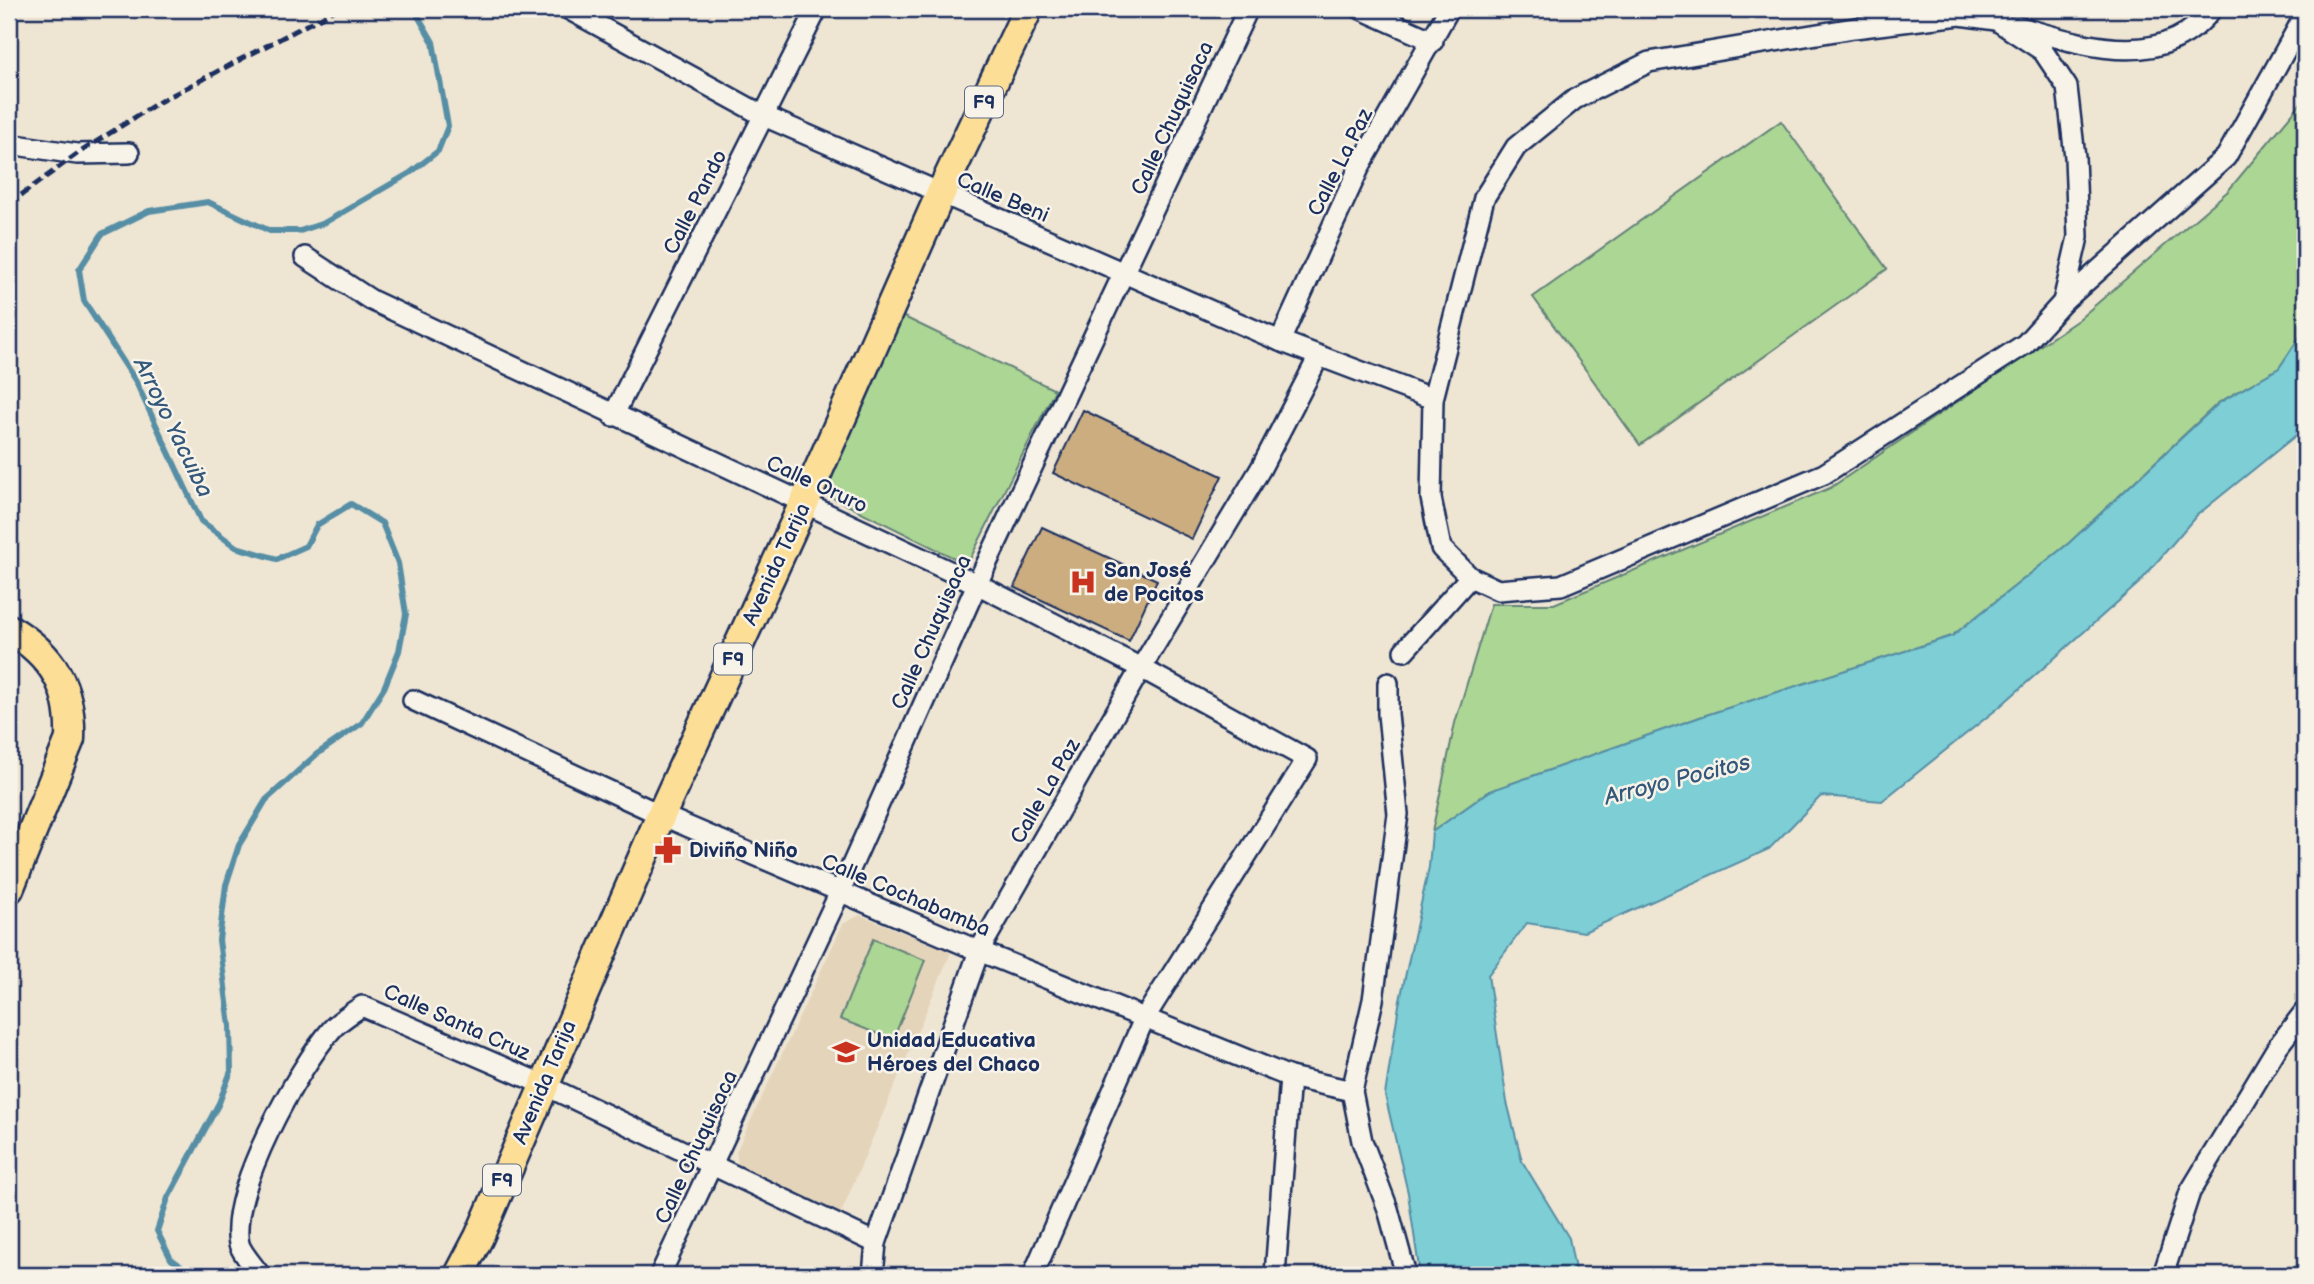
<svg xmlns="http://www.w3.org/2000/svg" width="2314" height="1284" font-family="'Balsamiq Sans',sans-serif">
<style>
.built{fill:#e4d4ba}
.green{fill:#acd694;stroke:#648279;stroke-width:2}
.water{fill:#7dced5;stroke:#568ea5;stroke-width:2}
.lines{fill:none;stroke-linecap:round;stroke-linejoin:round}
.stream{stroke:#568ea5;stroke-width:6}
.building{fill:#cbad80;stroke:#1b2f5e;stroke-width:2}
.minor-casing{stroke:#1b2f5e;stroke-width:24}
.highway-casing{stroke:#1b2f5e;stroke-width:33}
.minor{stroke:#f7f3e8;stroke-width:19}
.highway{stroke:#fcde96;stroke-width:28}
.rail{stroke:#1b2f5e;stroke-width:5;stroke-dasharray:10 5;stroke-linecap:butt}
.labels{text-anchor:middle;stroke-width:5;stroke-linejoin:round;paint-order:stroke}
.shield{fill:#f7f3e8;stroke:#5d6a87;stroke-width:2}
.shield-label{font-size:19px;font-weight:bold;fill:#1b2f5e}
.street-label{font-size:21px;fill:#1b2f5e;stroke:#f7f3e8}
.poi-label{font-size:21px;font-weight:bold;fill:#1b2f5e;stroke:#f7f3e8;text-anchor:start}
.water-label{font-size:23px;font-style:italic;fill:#34577c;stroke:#f7f3e8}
</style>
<rect width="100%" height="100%" fill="#eee5d3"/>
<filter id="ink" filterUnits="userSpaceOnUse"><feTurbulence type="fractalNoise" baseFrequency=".0143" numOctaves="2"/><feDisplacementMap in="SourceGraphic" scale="14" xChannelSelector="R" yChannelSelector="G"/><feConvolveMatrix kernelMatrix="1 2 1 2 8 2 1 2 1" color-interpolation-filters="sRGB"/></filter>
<g filter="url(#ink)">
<path class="built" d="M860 915 951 952 841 1213 738 1164 736 1152 843 924Z"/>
<g class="green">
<path d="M2305 98V329L2279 368 2218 403 2069 543 1952 636 1703 716 1490 791 1432 832 1455 723 1491 604H1554L1830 488 2078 320 2228 191Z"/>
<path d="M1781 121 1887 269 1640 445 1533 297Z"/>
<path d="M900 315 1055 390 969 561H960L823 493Z"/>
<path d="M873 939 925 960 893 1040 840 1019Z"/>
</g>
<path class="water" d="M2305 329V428L2196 516 2139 583 1997 709 1882 801 1821 796 1769 849 1584 932 1527 923 1488 975 1507 1102 1522 1161 1569 1238 1576 1275H1420L1408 1193 1385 1095 1399 1005 1429 867 1432 832 1490 791 1703 716 1952 636 2069 543 2219 403 2279 368Z"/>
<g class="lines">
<path class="stream" d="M193 1275 171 1259 157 1231 168 1198 219 1103 231 1071 230 1026 219 940 226 885 239 845 266 800 317 754 362 723 384 688 399 651 406 614 398 563 382 523 351 504 317 525 306 546 277 559 236 547 201 521 135 380 84 301 79 270 102 234 149 211 208 202 270 231H300L324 223 410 173 438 151 448 126 433 42 414 9"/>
</g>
<g class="building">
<path d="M1083 410 1222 476 1192 539 1053 473Z"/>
<path d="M1042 527 1157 580 1129 641 1014 587Z"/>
</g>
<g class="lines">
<defs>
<g id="minor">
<path d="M568 9 764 116 1280 341 1433 399"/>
<path d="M1361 9 1433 41"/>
<path d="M1960 15 1996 20 2043 51 2067 87 2075 157 2078 237 2063 302 2025 344 1824 474 1561 585 1498 590 1470 577 1441 548 1431 498 1433 399 1484 198 1516 147 1575 99 1649 62 1854 28Z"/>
<path d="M2016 26C2080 44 2163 74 2212 9"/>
<path d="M9 144 77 154 129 153"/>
<path d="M305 257 371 300 977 584 1141 668 1307 759 1144 1019 1033 1275"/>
<path d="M2063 302 2226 157 2305 15"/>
<path d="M1280 341 1360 166 1449 9"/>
<path d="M613 416 817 9"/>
<path d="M1404 651 1470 577"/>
<path d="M1388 683V714L1398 814 1373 1000 1352 1091 1362 1141 1388 1209 1406 1275"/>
<path d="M413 700 661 815 979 951 1290 1077 1352 1091"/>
<path d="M260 1275C254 1266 242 1254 239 1244 228 1192 298 1068 332 1029 340 1020 352 1013 362 1006L542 1084 876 1243"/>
<path d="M660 1275 840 892 977 584 1248 9"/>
<path d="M873 1275 876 1243 979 951 1141 668 1261 468 1319 356"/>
<path d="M1275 1275 1290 1077"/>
<path d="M2163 1275 2190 1192 2278 1046 2305 1011"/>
</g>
<g id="highway">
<path d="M9 629C53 655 72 687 70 739L9 889"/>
<path d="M459 1275 479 1237 661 815 804 503 940 195 1028 9"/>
</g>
</defs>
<use href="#minor" class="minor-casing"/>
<use href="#highway" class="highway-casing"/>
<use href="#minor" class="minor"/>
<use href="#highway" class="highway"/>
<path class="rail" d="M9 204 77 154 159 102 337 9"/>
</g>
</g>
<defs>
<symbol id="hospital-bare" viewBox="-9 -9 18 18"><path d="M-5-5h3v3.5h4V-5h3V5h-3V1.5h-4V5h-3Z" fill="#c8321e" stroke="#f7f3e8" stroke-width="2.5" paint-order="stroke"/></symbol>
<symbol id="pharmacy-bare" viewBox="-9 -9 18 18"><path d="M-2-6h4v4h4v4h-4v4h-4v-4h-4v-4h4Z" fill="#c8321e" stroke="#f7f3e8" stroke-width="2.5" paint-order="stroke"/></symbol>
<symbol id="school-bare" viewBox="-9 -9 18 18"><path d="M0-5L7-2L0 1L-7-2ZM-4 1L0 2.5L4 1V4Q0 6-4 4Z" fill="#c8321e" stroke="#f7f3e8" stroke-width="2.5" paint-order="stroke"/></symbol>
</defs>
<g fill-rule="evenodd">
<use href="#hospital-bare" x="1064" y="563" width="38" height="38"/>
<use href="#pharmacy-bare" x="649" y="831" width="38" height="38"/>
<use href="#school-bare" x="827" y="1033" width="38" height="38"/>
</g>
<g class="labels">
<g class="shield">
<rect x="965" y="86.5" width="38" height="31" rx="5"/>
<rect x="714" y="643.5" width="38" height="31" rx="5"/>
<rect x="483" y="1164.5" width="38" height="31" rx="5"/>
</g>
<g class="shield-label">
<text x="984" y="109">F9</text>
<text x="733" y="666">F9</text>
<text x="502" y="1187">F9</text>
</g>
<g class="street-label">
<text transform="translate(1172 118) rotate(-65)" y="7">Calle Chuquisaca</text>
<text transform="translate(1340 162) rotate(-63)" y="7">Calle La Paz</text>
<text transform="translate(1003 197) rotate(23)" y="7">Calle Beni</text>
<text transform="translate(695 202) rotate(-63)" y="7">Calle Pando</text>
<text transform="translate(817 484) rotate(25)" y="7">Calle Oruro</text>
<text transform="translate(776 564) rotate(-65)" y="7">Avenida Tarija</text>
<text transform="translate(931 632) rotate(-66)" y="7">Calle Chuquisaca</text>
<text transform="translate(1045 791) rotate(-60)" y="7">Calle La Paz</text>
<text transform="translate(906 895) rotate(23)" y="7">Calle Cochabamba</text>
<text transform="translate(457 1022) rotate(24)" y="7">Calle Santa Cruz</text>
<text transform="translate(544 1082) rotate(-67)" y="7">Avenida Tarija</text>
<text transform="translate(696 1147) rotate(-65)" y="7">Calle Chuquisaca</text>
</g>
<g class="poi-label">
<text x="1104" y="577">San José<tspan x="1104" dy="24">de Pocitos</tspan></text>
<text x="689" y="857">Diviño Niño</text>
<text x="867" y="1047">Unidad Educativa<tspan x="867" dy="24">Héroes del Chaco</tspan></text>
</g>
<g class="water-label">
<text transform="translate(174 427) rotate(64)" y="8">Arroyo Yacuiba</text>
<text transform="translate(1677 779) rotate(-14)" y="8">Arroyo Pocitos</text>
</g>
</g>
<rect width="2314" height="1284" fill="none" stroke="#f7f3e8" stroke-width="35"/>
<rect x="18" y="18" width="2279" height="1249" fill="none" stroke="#1b2f5e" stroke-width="2.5" filter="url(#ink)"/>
</svg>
